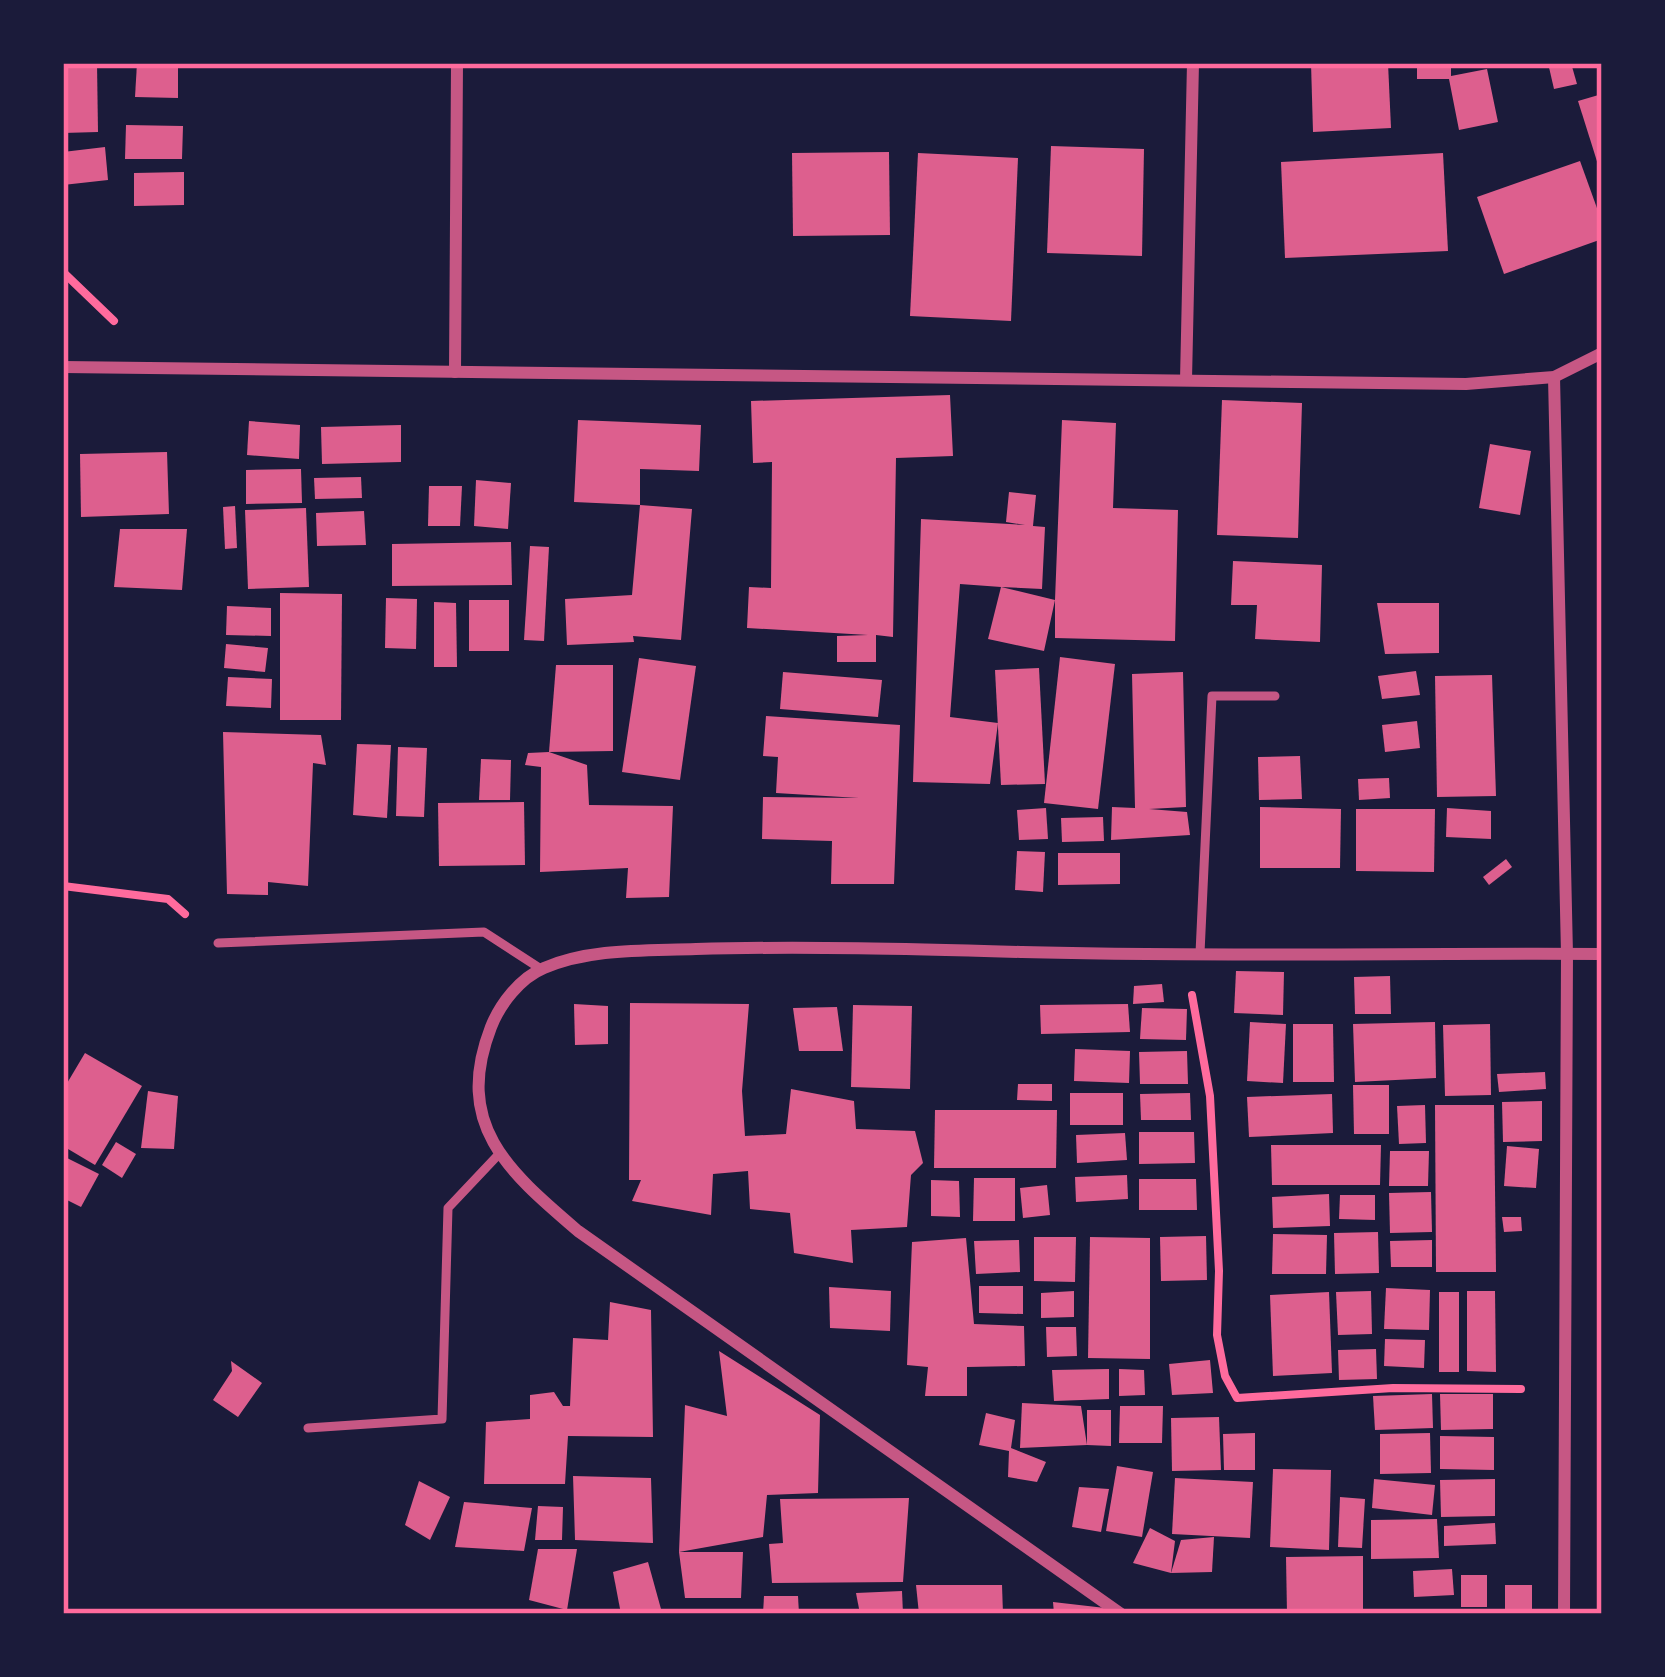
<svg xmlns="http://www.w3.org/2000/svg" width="1665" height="1677" font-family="'Work Sans',sans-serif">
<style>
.building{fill:#dd5f8e}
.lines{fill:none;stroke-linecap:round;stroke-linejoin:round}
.path{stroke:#ff6b9d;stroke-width:8}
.service{stroke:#c65784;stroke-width:9}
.minor{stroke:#c65784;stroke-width:12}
.neatline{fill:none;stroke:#ff6b9d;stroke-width:4.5}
</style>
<rect width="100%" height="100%" fill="#1b1b3a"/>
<g class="building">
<path d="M63 63H97L98 132 63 133Z"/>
<path d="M137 63H178V98L135 97Z"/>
<path d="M1311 63H1388L1391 128 1313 132Z"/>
<path d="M1417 63H1451V76L1487 69 1498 122 1459 130 1449 79H1417Z"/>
<path d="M1548 63H1571L1577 84 1554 89Z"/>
<path d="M1602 94V174H1601L1578 101Z"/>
<path d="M126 125 183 126 182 159H125Z"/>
<path d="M1051 146 1144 149 1142 256 1047 253Z"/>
<path d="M105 147 108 180 63 185V152Z"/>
<path d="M889 152 890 235 793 236 792 153Z"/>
<path d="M918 153 1018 158 1011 321 910 316Z"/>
<path d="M1443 153 1448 251 1285 258 1281 162Z"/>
<path d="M1580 161 1602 222V239L1504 274 1477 197Z"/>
<path d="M184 172V205L134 206V173Z"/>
<path d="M950 395 953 456 896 458 893 637 876 635V662H837V636L868 635 747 628 749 587 771 588 772 462 753 463 751 401Z"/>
<path d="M1222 400 1302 403 1298 538 1217 535Z"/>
<path d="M578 420 701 425 699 471 640 469V505L692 509 681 640 633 636 634 642 567 645 565 599 632 595 640 505 574 502Z"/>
<path d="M1062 420 1116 423 1113 508 1178 510 1175 641 1055 638V600L1044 651 988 639 1001 587 960 584 950 717 998 723 990 784 913 782 921 519 1025 525 1006 522 1009 492 1036 495 1033 526 1045 527 1042 589 1001 587 1055 600Z"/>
<path d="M249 421 300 425 299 459 247 455Z"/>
<path d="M401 425V462L322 464 321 427Z"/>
<path d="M1490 444 1531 451 1520 515 1479 508Z"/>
<path d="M167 452 169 514 81 517 80 454Z"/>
<path d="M301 469 302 503 246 504V470Z"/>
<path d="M361 477 362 498 315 499 314 478Z"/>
<path d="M476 480 511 483 508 529 474 526Z"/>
<path d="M429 486H462L460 526H428Z"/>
<path d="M235 506 237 548 225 549 223 507Z"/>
<path d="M306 508 309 587 248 589 245 510Z"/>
<path d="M364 511 366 545 317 546 316 513Z"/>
<path d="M120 529H187L182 590 114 587Z"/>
<path d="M511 542 512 585 392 586V544Z"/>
<path d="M530 546 549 547 544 641 524 640Z"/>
<path d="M1233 561 1322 565 1320 642 1255 639 1257 605H1231Z"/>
<path d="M280 593 342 594 341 720H280Z"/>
<path d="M386 598 417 599 416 649 385 648Z"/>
<rect x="469" y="600" width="40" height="51"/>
<path d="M434 602 456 603 457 667H434Z"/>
<path d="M1377 603H1439V653L1385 654Z"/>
<path d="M227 606 271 608V636L226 635Z"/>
<path d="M226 644 268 648 265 672 224 668Z"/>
<path d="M1060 657 1115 664 1098 809 1044 803Z"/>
<path d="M639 658 696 666 680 780 622 772Z"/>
<path d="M556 665H613V751L549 752Z"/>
<path d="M1039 668 1045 784 1001 785 995 670Z"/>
<path d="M1416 671 1420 695 1382 699 1378 676Z"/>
<path d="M783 672 882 680 878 717 780 709Z"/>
<path d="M1183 672 1186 807 1149 809 1187 812 1190 835 1111 840 1112 807 1135 808 1132 674Z"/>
<path d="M1492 675 1496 796 1437 797 1435 676Z"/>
<path d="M228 677 272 679 271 708 226 706Z"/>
<path d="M766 716 900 725 894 884H831L832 841 762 839 763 797 859 798 776 793 778 757 763 756Z"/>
<path d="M1417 721 1420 748 1385 752 1382 725Z"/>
<path d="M223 732 321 735 326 765 313 763 308 886 268 882V895L227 894Z"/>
<path d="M357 744 391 745 387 818 353 815Z"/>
<path d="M398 747 427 748 424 817 396 816Z"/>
<path d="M549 752 587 765 589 805 673 806 669 897 626 898 628 868 540 872 541 767 525 765 528 753Z"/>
<path d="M1300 756 1302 799 1259 800 1258 757Z"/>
<path d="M481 759 511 760 510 800H479Z"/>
<path d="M1389 778 1390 798 1359 800 1358 779Z"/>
<path d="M524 802 525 865 439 866 438 803Z"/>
<path d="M1260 807 1341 809 1340 868H1260Z"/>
<path d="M1046 808 1048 839 1019 840 1017 810Z"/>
<path d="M1447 808 1491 811V839L1446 837Z"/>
<path d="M1356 809H1435L1434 872 1356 871Z"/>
<path d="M1103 817 1104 841 1062 842 1061 818Z"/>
<path d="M1017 851 1045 852 1043 892 1015 890Z"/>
<path d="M1058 853H1120V884L1058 885Z"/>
<path d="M1506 859 1512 867 1489 885 1483 877Z"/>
<path d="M1236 971 1284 972 1283 1015 1234 1013Z"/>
<path d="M1390 976 1391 1014H1355L1354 977Z"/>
<path d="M1162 984 1164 1002 1133 1004 1134 986Z"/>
<path d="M630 1003 749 1004 742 1091 745 1136 786 1134 791 1089 854 1101 856 1129 915 1131 923 1163 911 1175 907 1227 851 1230 853 1263 794 1253 790 1213 750 1209 748 1171 713 1174 711 1215 632 1201 641 1180H629Z"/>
<path d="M574 1004 608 1006V1044L575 1045Z"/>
<path d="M1128 1004 1130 1032 1041 1034 1040 1005Z"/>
<path d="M853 1005 912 1006 910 1089 851 1087Z"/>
<path d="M837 1007 843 1051H799L793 1008Z"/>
<path d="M1142 1008 1187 1009 1186 1040 1140 1039Z"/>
<path d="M1250 1022 1286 1024 1283 1083 1247 1081Z"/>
<path d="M1435 1022 1436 1078 1355 1082 1353 1024Z"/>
<path d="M1293 1024H1333L1334 1082H1293Z"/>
<path d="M1490 1024 1491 1095 1445 1096 1443 1025Z"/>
<path d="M1075 1049 1130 1051 1129 1083 1074 1081Z"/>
<path d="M1187 1051 1188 1084H1140L1139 1052Z"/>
<path d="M85 1053 142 1086 95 1165 63 1146V1090Z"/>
<path d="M1545 1072 1546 1089 1499 1092 1497 1074Z"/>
<path d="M1018 1084H1052V1101L1017 1100Z"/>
<path d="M1353 1085H1389V1134H1354Z"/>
<path d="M148 1091 178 1096 174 1149 141 1148Z"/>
<rect x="1070" y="1093" width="53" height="32"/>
<path d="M1190 1093 1191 1120H1141L1140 1094Z"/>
<path d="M1332 1094 1333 1133 1249 1137 1247 1097Z"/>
<path d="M1542 1101V1141L1503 1142 1502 1102Z"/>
<path d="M1425 1105 1426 1143 1399 1144 1397 1106Z"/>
<path d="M1435 1105H1494L1496 1272H1436Z"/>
<path d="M935 1110H1057L1056 1168H934Z"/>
<path d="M1139 1132H1194L1195 1163 1139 1164Z"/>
<path d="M1125 1133 1127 1160 1077 1163 1076 1135Z"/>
<path d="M116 1142 136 1154 122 1178 102 1165Z"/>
<path d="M1271 1145H1381L1380 1185H1272Z"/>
<path d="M1507 1146 1539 1149 1536 1188 1504 1186Z"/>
<path d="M1390 1151H1429L1428 1186H1389Z"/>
<path d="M63 1156 99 1174 81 1207 63 1198Z"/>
<path d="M1127 1175 1128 1199 1076 1202 1075 1177Z"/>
<path d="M974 1178H1015V1221H973Z"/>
<path d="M1139 1179H1196L1197 1210H1139Z"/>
<path d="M931 1180 959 1181 960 1217 931 1216Z"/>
<path d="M1047 1185 1050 1215 1023 1218 1020 1188Z"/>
<path d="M1431 1192 1432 1232 1390 1233 1389 1193Z"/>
<path d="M1329 1194 1330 1226 1273 1228 1272 1197Z"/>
<path d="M1340 1195H1375V1220L1339 1219Z"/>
<path d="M1502 1217H1521L1522 1231 1504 1232Z"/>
<path d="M1378 1232 1379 1273 1335 1274 1334 1233Z"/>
<path d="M1273 1234 1327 1235 1326 1274H1272Z"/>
<path d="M1206 1236 1207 1280 1161 1281 1160 1237Z"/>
<path d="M1034 1237H1076L1075 1282 1034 1281Z"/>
<path d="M1090 1237 1150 1238V1359L1088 1358Z"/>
<path d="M966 1238 974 1324 1024 1326 1025 1366 967 1367V1396H925L928 1367 907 1365 912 1242Z"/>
<path d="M1019 1240 1020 1272 976 1274 974 1241Z"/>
<path d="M1432 1240V1267H1391L1390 1241Z"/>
<path d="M979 1286H1023V1314L979 1313Z"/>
<path d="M829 1287 891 1291 890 1331 830 1328Z"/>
<path d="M1386 1288 1430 1290 1429 1330 1384 1329Z"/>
<path d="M1074 1291V1317L1041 1318V1293Z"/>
<path d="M1371 1291 1372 1334 1338 1335 1336 1292Z"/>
<path d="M1467 1291H1495L1496 1372 1467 1371Z"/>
<path d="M1329 1292 1332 1373 1273 1376 1270 1295Z"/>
<rect x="1439" y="1292" width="20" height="80"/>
<path d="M610 1302 651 1310 653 1437 568 1436 565 1484H484L486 1422 530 1419V1395L554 1392 563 1406H570L573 1338 608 1340Z"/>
<path d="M1046 1327H1076L1077 1356 1047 1357Z"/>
<path d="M1385 1339 1425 1340 1424 1368 1384 1366Z"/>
<path d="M1376 1349 1377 1379 1339 1380 1338 1350Z"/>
<path d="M719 1351 820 1415 818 1493 767 1495 763 1537 679 1552H743L741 1598H685L679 1552 685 1405 727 1416Z"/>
<path d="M1210 1360 1213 1393 1172 1395 1169 1364Z"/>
<path d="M231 1361 262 1383 238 1417 213 1400 232 1371Z"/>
<path d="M1109 1369V1399L1054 1401 1052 1370Z"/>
<path d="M1119 1369 1144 1370 1145 1395 1119 1396Z"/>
<path d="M1432 1394 1433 1428 1375 1430 1373 1396Z"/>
<path d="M1440 1394H1493V1429L1441 1430Z"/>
<path d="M1022 1403 1081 1406 1087 1445 1020 1448Z"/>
<path d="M1120 1406H1163L1162 1443H1119Z"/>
<path d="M1087 1410H1111V1446L1087 1445Z"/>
<path d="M986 1413 1015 1420 1011 1448 1046 1462 1037 1482 1008 1477 1009 1451 979 1445Z"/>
<path d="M1219 1417 1221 1470 1172 1471 1171 1418Z"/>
<path d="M1255 1433V1470H1224L1223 1434Z"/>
<path d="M1430 1433 1431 1473 1380 1474V1434Z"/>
<path d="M1440 1436 1494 1437V1470L1440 1469Z"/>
<path d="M1117 1466 1153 1472 1142 1537 1106 1531Z"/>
<path d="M1273 1469 1331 1470 1329 1550 1270 1547Z"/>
<path d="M573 1476 651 1478 653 1543 575 1540Z"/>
<path d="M1175 1478 1253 1482 1250 1538 1172 1534Z"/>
<path d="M1374 1479 1435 1485 1432 1515 1372 1508Z"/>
<path d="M1495 1479V1516L1441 1517 1440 1480Z"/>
<path d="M419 1481 450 1497 430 1540 405 1525Z"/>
<path d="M1079 1487 1109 1489 1101 1532 1072 1527Z"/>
<path d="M1340 1497 1365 1499 1362 1548 1338 1547Z"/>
<path d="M909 1498 903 1582 772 1583 769 1544 783 1543 780 1499Z"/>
<path d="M464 1502 532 1508 524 1551 455 1547Z"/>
<path d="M538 1506 563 1507 562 1540H535Z"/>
<path d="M1437 1519 1439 1558 1371 1559V1520Z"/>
<path d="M1495 1523 1496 1544 1444 1546V1526Z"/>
<path d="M1150 1528 1175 1541 1171 1573 1133 1563Z"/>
<path d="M1214 1537 1212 1572 1171 1573 1181 1540Z"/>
<path d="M538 1549H577L567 1610 529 1600Z"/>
<path d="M1363 1556V1614H1287L1286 1557Z"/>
<path d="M648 1562 661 1609 621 1614 613 1572Z"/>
<path d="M1452 1569 1454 1595 1414 1597 1413 1571Z"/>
<rect x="1461" y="1575" width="26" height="32"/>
<path d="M916 1585H1002L1003 1614H919Z"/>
<rect x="1505" y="1585" width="27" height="29"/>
<path d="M902 1591 903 1614H860L856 1593Z"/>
<path d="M764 1596H798L799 1614H763Z"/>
<path d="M1053 1602 1114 1609V1614H1054Z"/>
</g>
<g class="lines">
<g class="path">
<path d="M63 272 114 321"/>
<path d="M63 886 168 899 185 914"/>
<path d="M1192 995 1210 1096 1219 1271 1217 1335 1225 1376 1237 1398 1393 1388 1521 1389"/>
</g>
<g class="service">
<path d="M218 943 484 932 541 969"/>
<path d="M1200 953 1212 696H1275"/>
<path d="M308 1428 442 1419 448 1208 499 1154"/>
</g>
<g class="minor">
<path d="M63 367 1466 384 1554 377 1602 353"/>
<path d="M455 372 457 63"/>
<path d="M1554 377 1567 954 1564 1614"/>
<path d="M1186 380 1193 63"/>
<path d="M1121 1614 578 1231C508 1171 453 1125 491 1027 500 1004 520 978 544 968 591 948 646 951 696 949 805 946 913 949 1022 952 1215 957 1409 953 1602 954"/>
</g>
</g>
<rect width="1665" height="1677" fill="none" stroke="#1b1b3a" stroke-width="132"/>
<rect x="66" y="66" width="1533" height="1545" class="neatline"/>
</svg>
